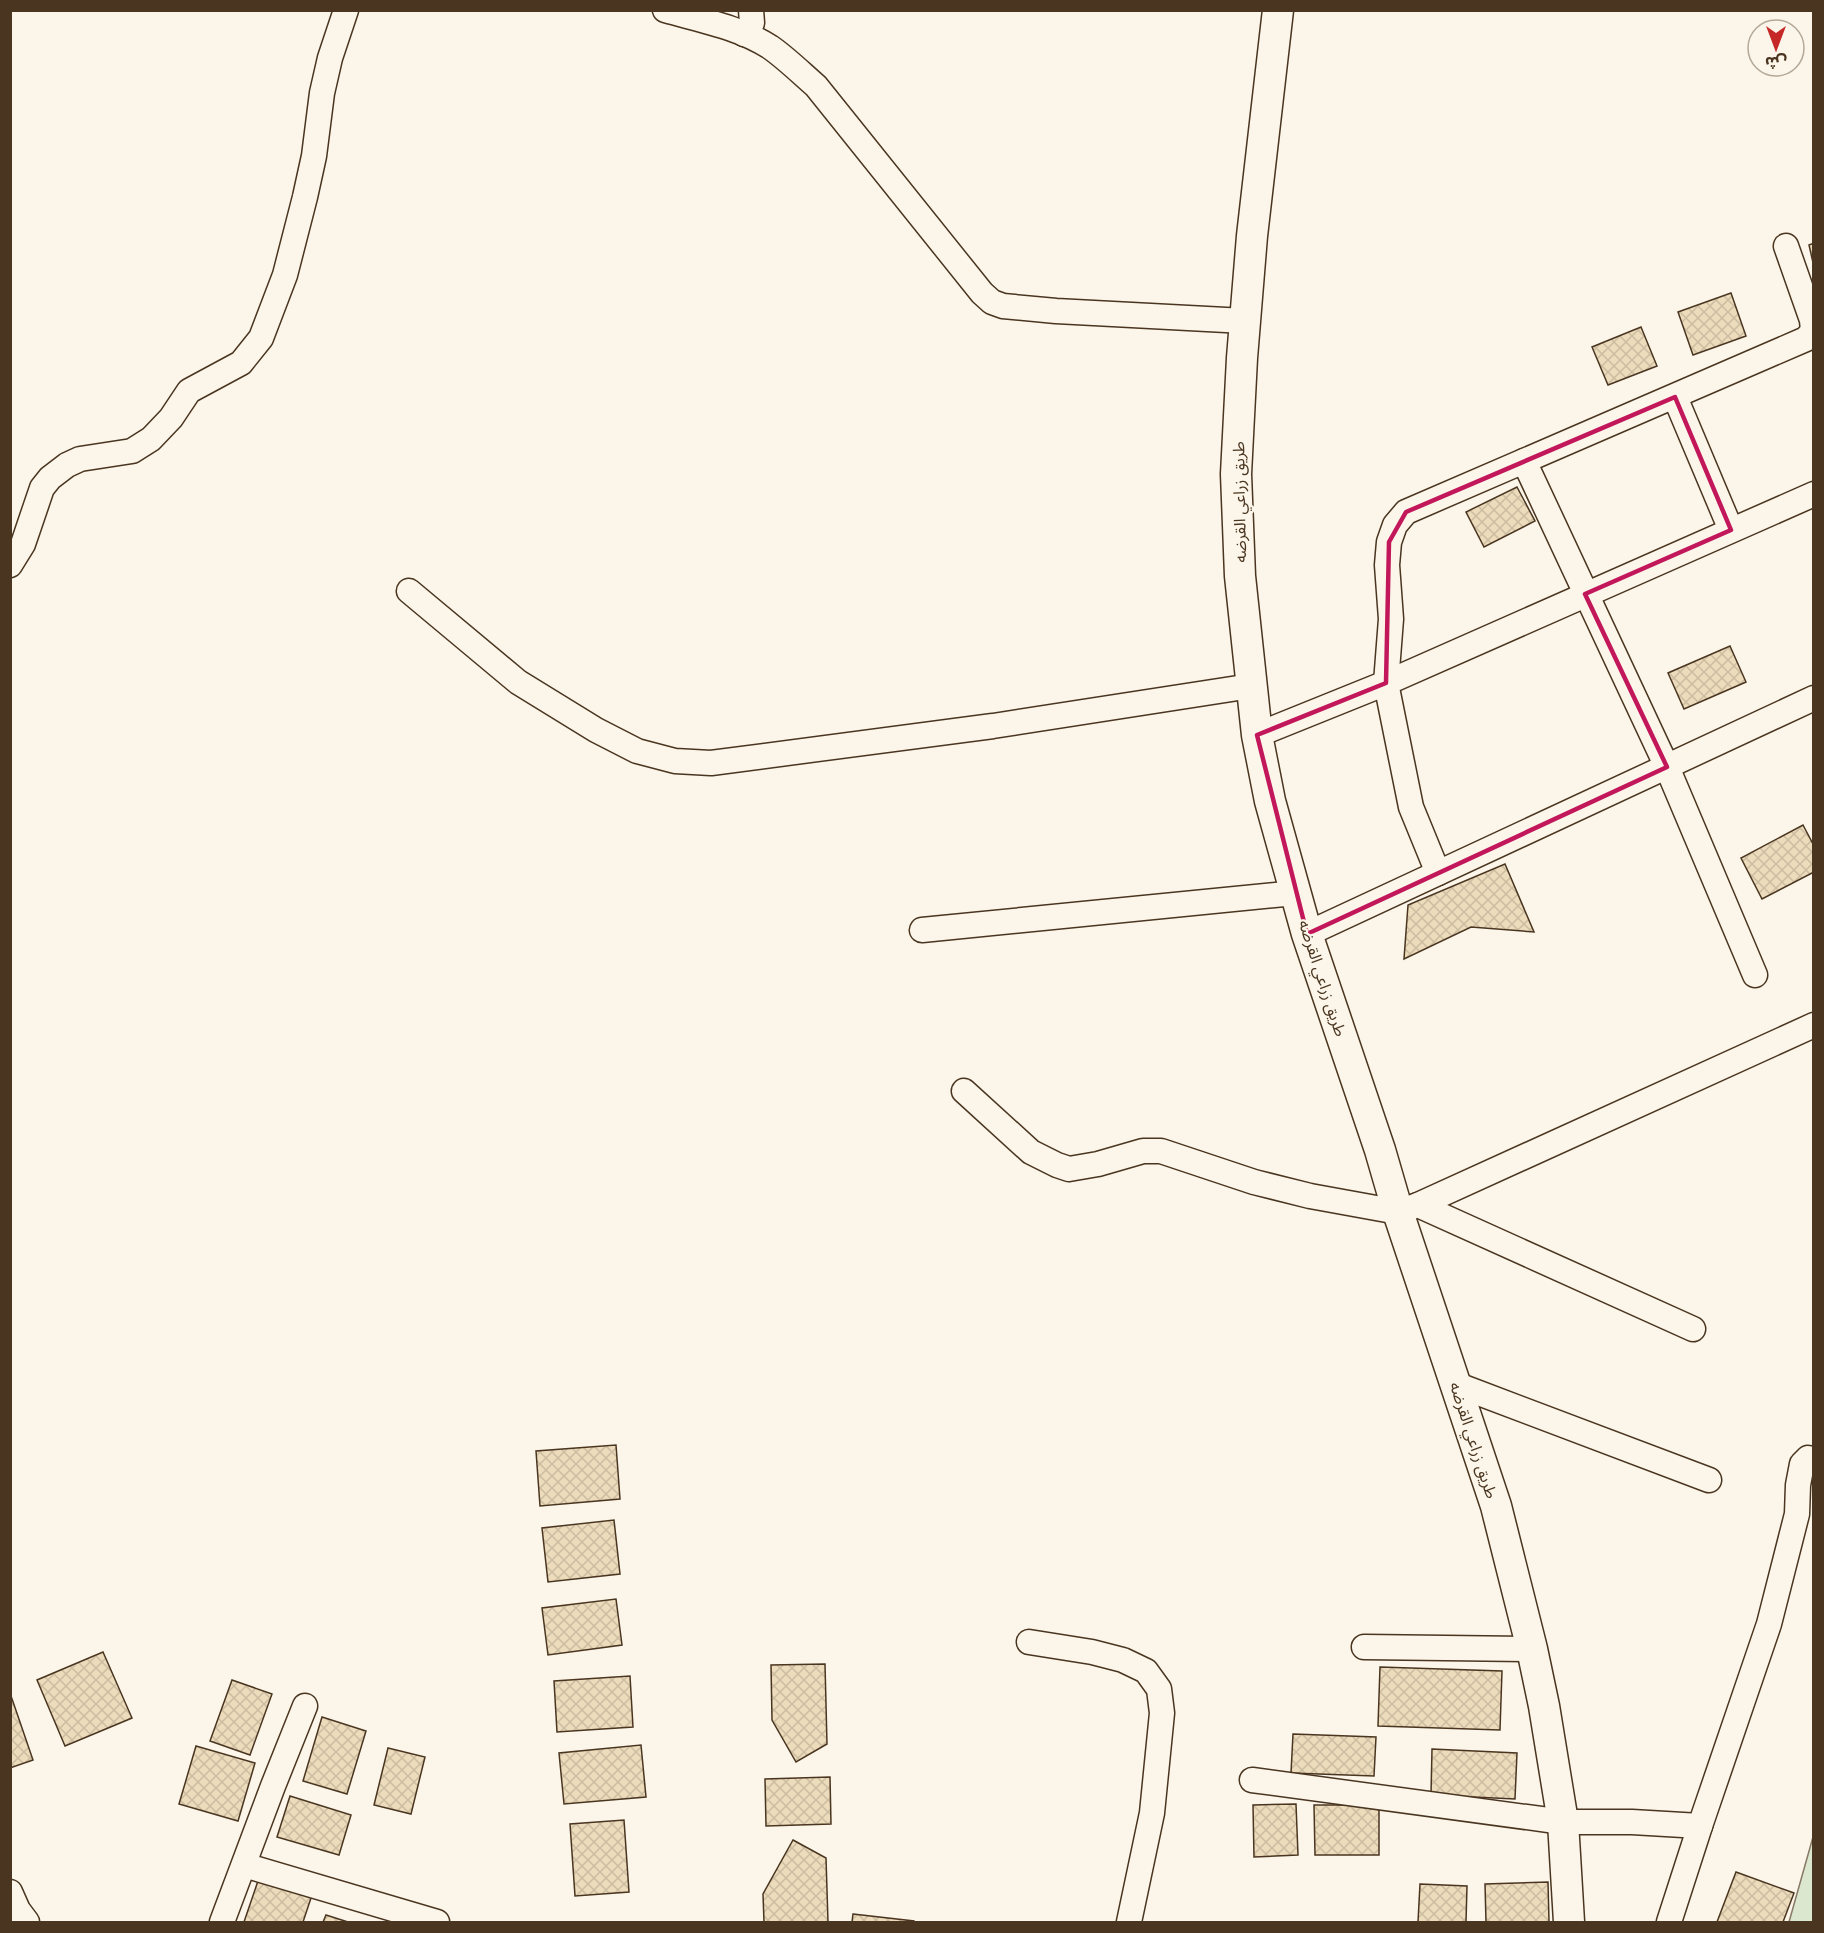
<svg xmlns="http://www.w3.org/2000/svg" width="1824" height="1933" font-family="Figtree,'Noto Sans Arabic',sans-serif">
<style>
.garden{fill:#dce7d0;stroke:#887966;stroke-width:1.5}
.building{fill:url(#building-cross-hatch);stroke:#4a3520;stroke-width:1.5}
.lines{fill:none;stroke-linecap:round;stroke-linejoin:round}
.minor-casing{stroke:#4a3520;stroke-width:27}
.major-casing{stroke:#4a3520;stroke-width:33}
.minor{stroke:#fbf6e9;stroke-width:24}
.major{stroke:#fbf6e9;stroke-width:30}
.marked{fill:none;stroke:#c2185b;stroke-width:4.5;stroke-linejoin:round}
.labels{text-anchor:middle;stroke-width:4.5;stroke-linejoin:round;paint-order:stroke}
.street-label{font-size:16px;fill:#4a3520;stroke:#fbf6e9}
</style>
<defs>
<pattern id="building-cross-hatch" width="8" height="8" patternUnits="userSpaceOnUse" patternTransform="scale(1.5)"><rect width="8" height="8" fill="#ecdcbc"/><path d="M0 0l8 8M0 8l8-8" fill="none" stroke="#ccbda1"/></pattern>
</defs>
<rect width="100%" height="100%" fill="#fbf6e9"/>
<path class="garden" d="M1813 1837V1922H1789Z"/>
<g class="building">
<path d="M1814 243V267L1809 245Z"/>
<path d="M1731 293 1746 336 1693 355 1678 312Z"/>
<path d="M1641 327 1657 366 1608 385 1592 347Z"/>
<path d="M1517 487 1535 521 1484 547 1466 512Z"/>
<path d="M1730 646 1746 682 1684 709 1668 673Z"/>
<path d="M1803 825 1814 846V872L1762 899 1741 858Z"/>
<path d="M1505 864 1534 932 1471 927 1404 959 1408 905Z"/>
<path d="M616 1445 620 1499 540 1506 536 1451Z"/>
<path d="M614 1520 620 1574 548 1582 542 1528Z"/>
<path d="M616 1599 622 1645 548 1655 542 1608Z"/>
<path d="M103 1652 132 1718 65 1746 37 1680Z"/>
<path d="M825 1664 827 1744 796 1762 772 1720 771 1665Z"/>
<path d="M1380 1667 1502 1671 1500 1730 1378 1726Z"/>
<path d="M630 1676 633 1727 557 1732 554 1681Z"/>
<path d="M232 1680 272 1694 250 1755 210 1741Z"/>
<path d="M10 1693 33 1760 10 1768Z"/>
<path d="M322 1717 366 1731 347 1794 303 1781Z"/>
<path d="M1293 1734 1376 1737 1374 1776 1291 1773Z"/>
<path d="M641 1745 646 1797 564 1804 559 1753Z"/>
<path d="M196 1746 255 1763 238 1821 179 1804Z"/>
<path d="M388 1748 425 1757 411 1814 374 1805Z"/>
<path d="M1432 1749 1517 1753 1515 1799 1431 1795Z"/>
<path d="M830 1777 831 1824 766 1826 765 1779Z"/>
<path d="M290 1796 351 1815 339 1855 277 1837Z"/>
<path d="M1296 1804 1298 1855 1254 1857 1253 1805Z"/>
<path d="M1314 1805H1379V1855H1315Z"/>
<path d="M624 1820 629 1892 575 1896 570 1824Z"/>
<path d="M793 1840 826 1858 828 1922H764L763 1894Z"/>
<path d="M1736 1872 1794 1893 1783 1922H1717Z"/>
<path d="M259 1878 312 1895 303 1922H244Z"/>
<path d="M1548 1882 1549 1922H1486L1485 1884Z"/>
<path d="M1420 1884 1467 1886 1466 1922H1418Z"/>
<path d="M853 1914 914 1921V1922H852Z"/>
<path d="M326 1915 348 1922H323Z"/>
</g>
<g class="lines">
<defs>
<g id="minor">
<path d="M665 10C700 20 739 27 770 47 786 58 801 73 816 86L982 293 992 302 1003 306 1056 311 1245 321"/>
<path d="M744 34 752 23 751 10"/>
<path d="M1675 397 1731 530"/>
<path d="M1524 461 1667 767 1755 975"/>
<path d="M10 565 23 544 42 488 50 478 67 465 80 459 132 451 151 439 171 418 189 391 241 363 261 338 285 275 305 197 314 156 322 93 330 58 346 10"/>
<path d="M409 591 518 682 596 730 637 751 675 761 711 763 993 726 1251 686"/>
<path d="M1257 735 1386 683 1814 494"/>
<path d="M1438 873 1411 807 1386 683 1391 619 1387 565 1389 542 1395 525 1406 512 1806 339 1813 331 1812 320 1786 246"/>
<path d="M922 930 1295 893"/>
<path d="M1307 934 1814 698"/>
<path d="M964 1091 1031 1152 1057 1165 1069 1169 1098 1164 1143 1151H1161L1254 1182 1310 1196 1398 1212 1418 1205 1814 1025"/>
<path d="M1418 1205 1693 1329"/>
<path d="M1455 1384 1709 1480"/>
<path d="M1029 1642 1092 1652 1123 1660 1146 1671 1159 1689 1162 1713 1152 1813 1129 1922"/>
<path d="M1364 1647 1532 1649"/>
<path d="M1252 1780 1563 1822H1632L1700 1826 1769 1624 1797 1514 1798 1485 1802 1464 1808 1458 1814 1459"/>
<path d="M244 1865 437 1922"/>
<path d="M10 1892 18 1910 27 1922"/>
<path d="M222 1922 273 1786 305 1706"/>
<path d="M1669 1922 1700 1826"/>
</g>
<path id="major" d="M1278 10 1252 236 1242 358 1236 474 1240 576 1257 735 1270 801 1307 934 1380 1150 1398 1212 1496 1506 1532 1649 1544 1706 1563 1822 1569 1922"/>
</defs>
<use href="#minor" class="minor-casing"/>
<use href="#major" class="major-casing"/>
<use href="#minor" class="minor"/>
<use href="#major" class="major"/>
</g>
<path class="marked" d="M1675 397 1731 530 1585 594 1667 767 1307 934 1257 735 1386 683 1389 542 1406 512Z"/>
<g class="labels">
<g class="street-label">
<text transform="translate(1239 502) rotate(-91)" y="6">طريق زراعي القرضه</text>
<text transform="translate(1323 978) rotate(72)" y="6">طريق زراعي القرضه</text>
<text transform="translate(1474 1440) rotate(72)" y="6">طريق زراعي القرضه</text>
</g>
</g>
<rect width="1824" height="1933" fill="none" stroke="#4a3520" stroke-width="24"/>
<g transform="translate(1776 48) rotate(180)"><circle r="28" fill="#fbf6e9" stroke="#b4a999" stroke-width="1.5"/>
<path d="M0-4.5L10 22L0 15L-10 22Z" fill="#c62828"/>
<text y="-9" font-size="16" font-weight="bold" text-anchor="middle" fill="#4a3520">ش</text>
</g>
</svg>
